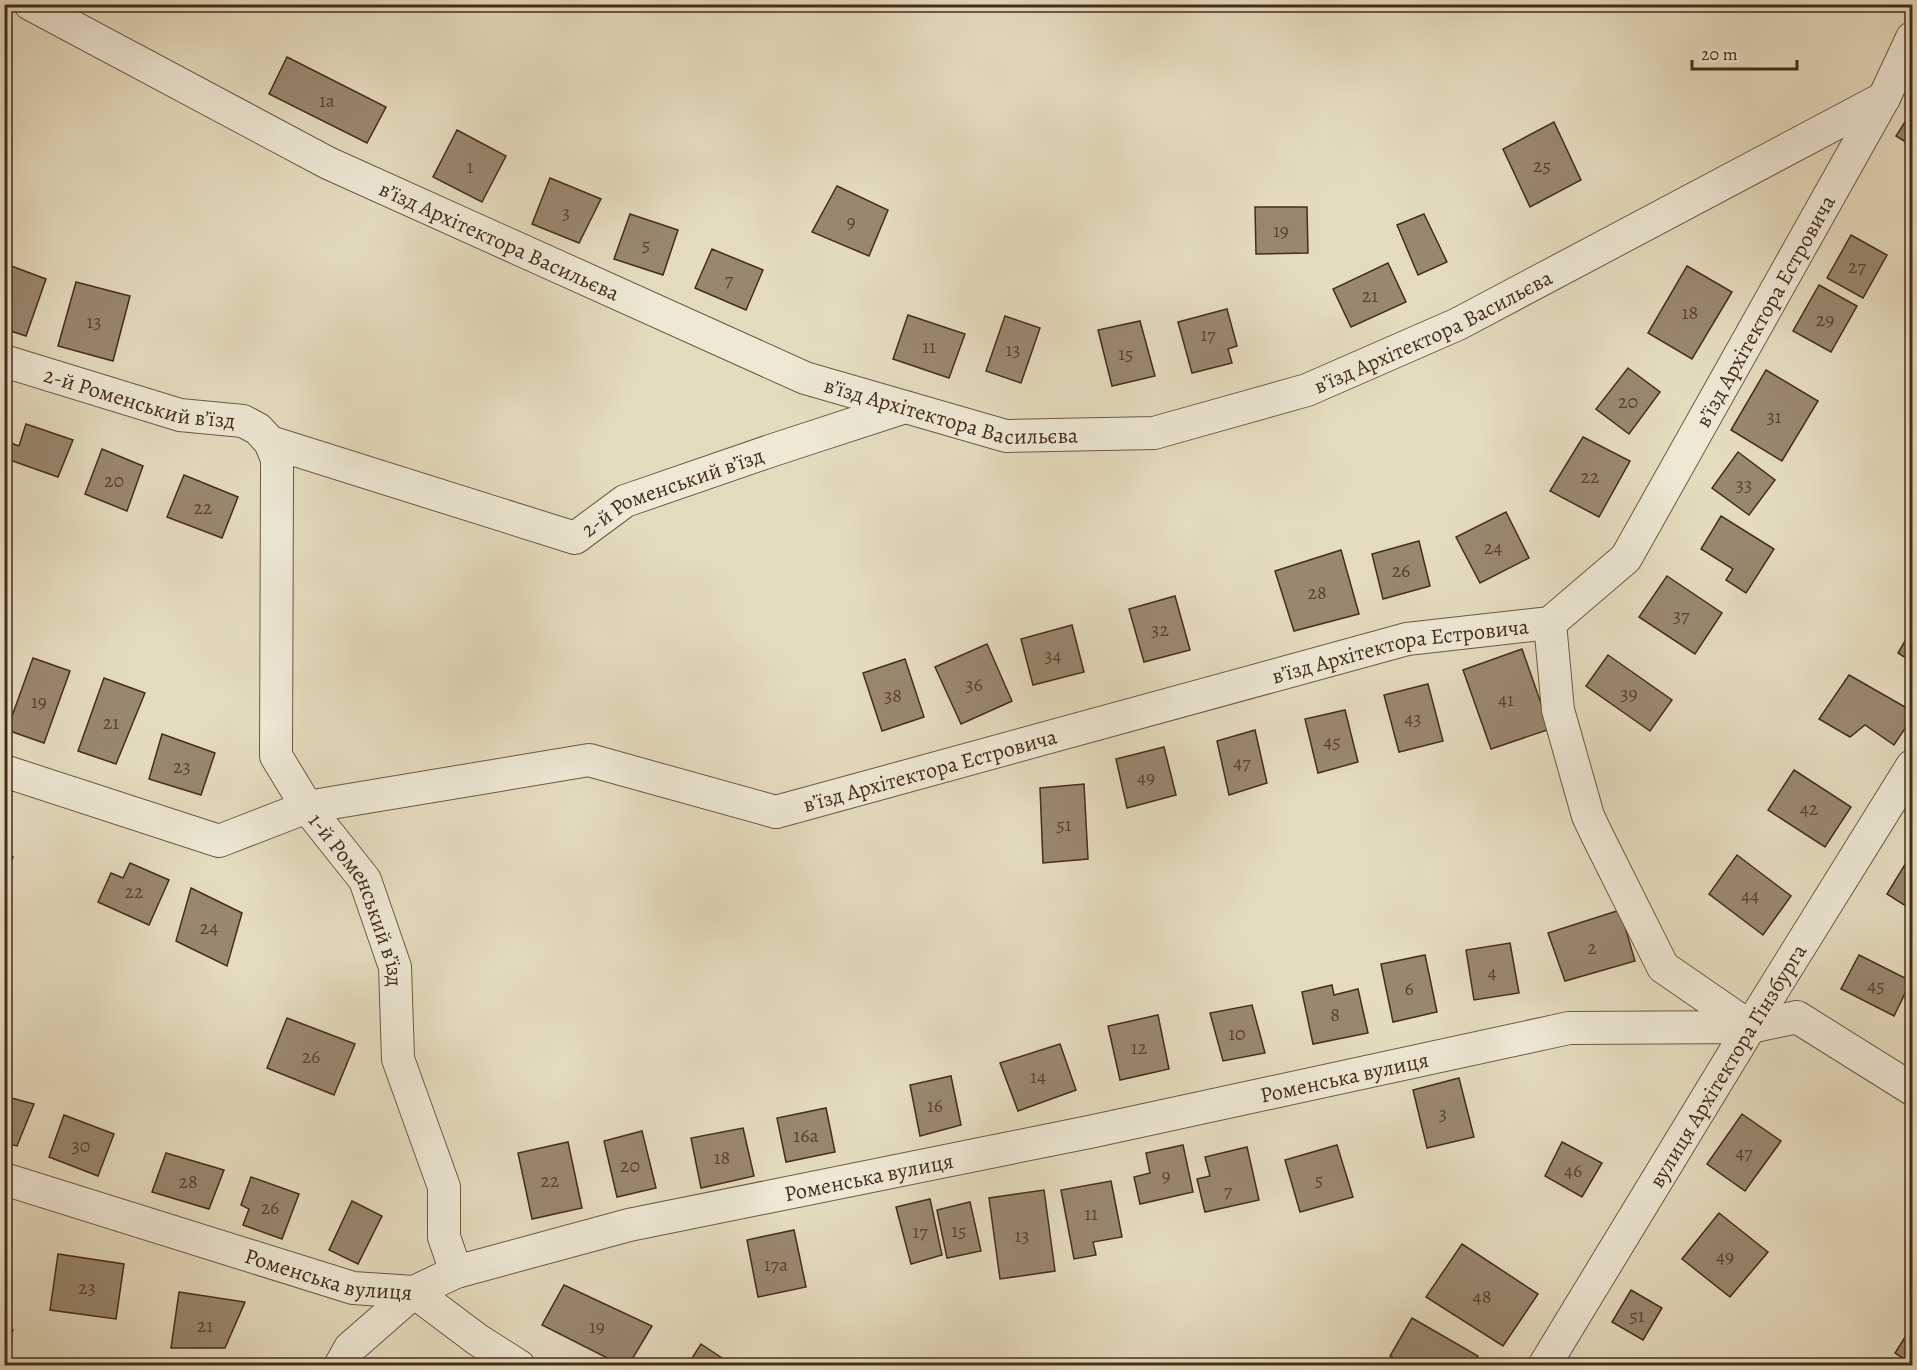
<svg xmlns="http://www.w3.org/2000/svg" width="1917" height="1370" font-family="Alegreya,serif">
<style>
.building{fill:#998870;stroke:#462c1b;stroke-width:1.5}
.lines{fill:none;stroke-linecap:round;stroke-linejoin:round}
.minor-casing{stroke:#6e5844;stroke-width:34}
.minor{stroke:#eee8d5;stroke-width:32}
.labels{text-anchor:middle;stroke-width:5;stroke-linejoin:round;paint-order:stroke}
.number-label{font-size:20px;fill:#5b4330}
.street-label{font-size:22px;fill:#462c1b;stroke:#eee8d5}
</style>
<rect width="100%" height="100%" fill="#e5dcbe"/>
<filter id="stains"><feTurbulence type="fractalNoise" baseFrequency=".00333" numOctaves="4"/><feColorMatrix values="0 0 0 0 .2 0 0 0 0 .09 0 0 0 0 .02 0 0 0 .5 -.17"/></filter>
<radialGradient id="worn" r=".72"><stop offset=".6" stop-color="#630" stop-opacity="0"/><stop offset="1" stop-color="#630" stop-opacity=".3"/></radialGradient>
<g class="building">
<path d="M287 57 386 107 367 143 269 94Z"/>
<path d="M1912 111V146L1896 136Z"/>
<path d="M1554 122 1581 180 1530 207 1503 149Z"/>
<path d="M457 130 506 156 482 202 433 177Z"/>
<path d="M550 178 601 199 579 243 532 224Z"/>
<path d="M837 186 888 210 869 256 812 232Z"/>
<path d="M1255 207H1307L1308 253 1256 254Z"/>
<path d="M630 214 678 230 663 275 614 259Z"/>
<path d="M1424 214 1447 262 1418 275 1397 225Z"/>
<path d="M1851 235 1887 255 1863 298 1827 278Z"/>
<path d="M712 249 763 270 746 310 695 288Z"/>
<path d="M1388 263 1406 302 1351 327 1333 289Z"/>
<path d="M6 264 46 279 26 336 4 329Z"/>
<path d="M1687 266 1732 292 1692 359 1648 333Z"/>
<path d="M76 282 130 296 113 361 58 346Z"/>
<path d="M1819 285 1857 306 1831 352 1793 331Z"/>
<path d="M1227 309 1237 346 1228 349 1232 363 1192 373 1178 322Z"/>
<path d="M908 315 965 334 949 378 893 359Z"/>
<path d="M1005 316 1040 328 1021 383 986 371Z"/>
<path d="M1140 321 1155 376 1112 386 1098 330Z"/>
<path d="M1628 368 1660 392 1629 434 1596 409Z"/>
<path d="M1766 370 1818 401 1782 461 1731 430Z"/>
<path d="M26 424 73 440 58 477 4 458V451L8 442 19 446Z"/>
<path d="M1583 437 1630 461 1599 517 1550 491Z"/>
<path d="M102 449 143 466 127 511 85 494Z"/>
<path d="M1738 452 1775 480 1749 515 1712 488Z"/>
<path d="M184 475 238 497 222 538 167 517Z"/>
<path d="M1506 512 1529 558 1480 583 1456 537Z"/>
<path d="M1721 516 1774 549 1746 593 1726 580 1733 569 1701 549Z"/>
<path d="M1419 541 1430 586 1383 599 1372 554Z"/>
<path d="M1341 550 1359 614 1294 631 1275 571Z"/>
<path d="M1667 576 1722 613 1695 654 1639 617Z"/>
<path d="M1175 596 1190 650 1144 662 1129 609Z"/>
<path d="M1072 625 1084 672 1033 685 1021 639Z"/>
<path d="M1912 629V662L1898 653Z"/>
<path d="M987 644 1012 701 961 724 935 667Z"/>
<path d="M1522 649 1550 729 1491 749 1463 670Z"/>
<path d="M1608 655 1672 700 1650 731 1586 686Z"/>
<path d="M33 658 70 671 44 743 7 730Z"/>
<path d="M905 659 924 717 882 731 863 673Z"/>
<path d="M1849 675 1912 711V718L1894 745 1865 725 1850 737 1819 719Z"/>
<path d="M104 678 145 693 116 764 78 751Z"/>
<path d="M1428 684 1443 741 1399 752 1384 695Z"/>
<path d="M1345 710 1358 762 1318 773 1305 719Z"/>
<path d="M1255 730 1267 783 1229 795 1217 741Z"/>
<path d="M162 734 215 753 201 795 149 779Z"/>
<path d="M1164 747 1176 795 1127 808 1116 759Z"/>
<path d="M1794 770 1851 807 1825 847 1768 810Z"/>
<path d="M1084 784 1088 859 1043 863 1040 788Z"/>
<path d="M4 853 13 857 4 877Z"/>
<path d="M1737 855 1791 896 1763 935 1709 894Z"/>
<path d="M1907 861 1912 865V910L1887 894Z"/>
<path d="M130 863 169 880 149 925 98 902 111 873 123 878Z"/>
<path d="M191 888 242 913 227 966 176 941Z"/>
<path d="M1620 910 1635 961 1565 981 1548 933Z"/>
<path d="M1510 943 1519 993 1474 1000 1466 950Z"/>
<path d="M1425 955 1437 1012 1393 1022 1381 964Z"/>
<path d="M1859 955 1911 981 1894 1016 1841 989Z"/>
<path d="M1332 985 1334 995 1358 989 1368 1033 1313 1044 1302 992Z"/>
<path d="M1252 1005 1265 1053 1223 1061 1210 1013Z"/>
<path d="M1158 1015 1169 1069 1120 1080 1108 1026Z"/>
<path d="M287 1018 355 1044 334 1095 267 1068Z"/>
<path d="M1060 1044 1076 1090 1018 1111 1000 1063Z"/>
<path d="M951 1076 961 1125 920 1136 910 1085Z"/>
<path d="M1459 1078 1474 1137 1427 1148 1413 1090Z"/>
<path d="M4 1096 34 1104 17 1146 4 1143Z"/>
<path d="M826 1108 835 1152 786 1162 777 1118Z"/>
<path d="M1742 1114 1781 1141 1745 1191 1707 1164Z"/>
<path d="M64 1115 114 1134 98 1176 49 1157Z"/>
<path d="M743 1128 754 1176 701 1188 691 1138Z"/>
<path d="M642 1131 656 1188 617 1197 604 1141Z"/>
<path d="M568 1142 582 1208 532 1219 518 1153Z"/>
<path d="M1562 1142 1602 1163 1582 1197 1545 1176Z"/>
<path d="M1183 1145 1193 1192 1140 1204 1134 1177 1150 1173 1146 1153Z"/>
<path d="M1337 1145 1353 1197 1300 1212 1285 1160Z"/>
<path d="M1247 1147 1259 1200 1205 1212 1197 1179 1210 1176 1205 1157Z"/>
<path d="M166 1153 224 1170 209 1209 152 1192Z"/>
<path d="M251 1177 299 1194 282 1239 243 1225 249 1209 241 1205Z"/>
<path d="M1111 1181 1122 1237 1093 1242 1096 1255 1074 1259 1061 1190Z"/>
<path d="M1044 1190 1055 1271 1000 1279 989 1198Z"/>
<path d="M930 1199 942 1255 911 1264 896 1207Z"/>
<path d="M352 1201 382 1216 358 1264 329 1250Z"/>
<path d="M970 1202 981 1251 947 1258 937 1210Z"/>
<path d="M1719 1213 1768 1252 1730 1297 1682 1259Z"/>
<path d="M794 1230 806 1287 758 1297 747 1240Z"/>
<path d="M1462 1244 1538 1294 1503 1346 1426 1297Z"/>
<path d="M58 1254 124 1264 116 1319 50 1310Z"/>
<path d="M564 1285 652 1326 628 1366H623L542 1325Z"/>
<path d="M1631 1290 1662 1308 1643 1340 1612 1322Z"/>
<path d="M179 1292 245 1302 225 1348H171Z"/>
<path d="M1412 1318 1478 1356 1473 1366H1407L1390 1356Z"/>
<path d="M4 1326 13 1330 4 1352Z"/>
<path d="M1912 1326V1364L1895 1353Z"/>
<path d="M701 1344 734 1366H687Z"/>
</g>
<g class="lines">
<defs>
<g id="minor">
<path id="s1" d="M30 4 328 163 805 378 1006 436 1154 433 1307 390 1458 324 1884 98"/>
<path id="s2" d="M4 361 180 415 243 421 258 429 270 442 277 459V477L276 756 307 807 365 880 395 967 398 1059 444 1187V1237L456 1272"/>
<path id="s3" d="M270 442 575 538 625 501 773 450 905 407"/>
<path d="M1550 623 1558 710 1588 816 1597 835 1663 967 1750 1027"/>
<path id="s4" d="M4 771 219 841 307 807 589 760 776 812 1407 639 1550 623 1626 558 1884 98 1912 38"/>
<path id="s5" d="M4 1179 353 1288 414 1292 456 1272 629 1225 1094 1131 1569 1028 1750 1027 1797 1017 1912 1089"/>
<path d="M340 1366 350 1348 414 1292 478 1340 519 1366"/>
<path id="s6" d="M1544 1366 1750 1027 1912 766"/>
</g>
</defs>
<use href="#minor" class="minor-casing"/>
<use href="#minor" class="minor"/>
</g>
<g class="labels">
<g class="number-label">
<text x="327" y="107">1а</text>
<text x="1542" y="172">25</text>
<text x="470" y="173">1</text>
<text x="566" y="219">3</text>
<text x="851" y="228">9</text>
<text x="1281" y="237">19</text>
<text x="646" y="251">5</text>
<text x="1857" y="273">27</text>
<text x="729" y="286">7</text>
<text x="1370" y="302">21</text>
<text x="1690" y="319">18</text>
<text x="1825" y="326">29</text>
<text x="94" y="328">13</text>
<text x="1208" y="341">17</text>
<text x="929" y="353">11</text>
<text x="1013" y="356">13</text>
<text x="1126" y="360">15</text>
<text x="1628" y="408">20</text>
<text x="1774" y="423">31</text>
<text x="1590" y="483">22</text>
<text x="114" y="487">20</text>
<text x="1744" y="491">33</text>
<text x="203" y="514">22</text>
<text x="1493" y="554">24</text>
<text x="1401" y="577">26</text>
<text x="1317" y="599">28</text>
<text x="1681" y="622">37</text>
<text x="1160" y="636">32</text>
<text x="1053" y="662">34</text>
<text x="974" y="691">36</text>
<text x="1629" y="700">39</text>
<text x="893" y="702">38</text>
<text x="1506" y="706">41</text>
<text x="39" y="708">19</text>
<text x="1413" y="725">43</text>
<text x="111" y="729">21</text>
<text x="1332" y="748">45</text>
<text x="1242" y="769">47</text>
<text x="182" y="773">23</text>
<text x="1146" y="784">49</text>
<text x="1809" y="815">42</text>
<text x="1064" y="831">51</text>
<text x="134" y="898">22</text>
<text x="1750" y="902">44</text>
<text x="209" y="934">24</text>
<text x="1592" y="954">2</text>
<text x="1492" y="979">4</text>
<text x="1876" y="992">45</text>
<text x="1409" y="995">6</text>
<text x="1335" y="1021">8</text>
<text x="1237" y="1040">10</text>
<text x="1139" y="1054">12</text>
<text x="311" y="1063">26</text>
<text x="1038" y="1083">14</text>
<text x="935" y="1112">16</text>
<text x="1443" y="1120">3</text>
<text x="806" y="1142">16а</text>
<text x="81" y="1152">30</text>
<text x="1744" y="1159">47</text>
<text x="722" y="1164">18</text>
<text x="630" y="1172">20</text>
<text x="1573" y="1177">46</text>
<text x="1166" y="1182">9</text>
<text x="1319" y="1186">5</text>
<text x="550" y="1187">22</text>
<text x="188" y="1188">28</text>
<text x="1228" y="1197">7</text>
<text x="270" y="1214">26</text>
<text x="1091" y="1220">11</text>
<text x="959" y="1237">15</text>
<text x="920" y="1238">17</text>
<text x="1022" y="1242">13</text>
<text x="1725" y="1263">49</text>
<text x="776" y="1271">17а</text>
<text x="87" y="1294">23</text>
<text x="1482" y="1303">48</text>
<text x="1637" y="1322">51</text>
<text x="205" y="1332">21</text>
<text x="597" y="1333">19</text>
</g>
<g class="street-label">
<text dy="8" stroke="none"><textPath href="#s1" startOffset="526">в’їзд Архітектора Васильєва</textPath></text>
<text dy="8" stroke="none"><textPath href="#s4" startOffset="1982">в’їзд Архітектора Естровича</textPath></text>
<text dy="8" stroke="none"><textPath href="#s1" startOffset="1516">в’їзд Архітектора Васильєва</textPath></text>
<text dy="8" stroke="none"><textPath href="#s2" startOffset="141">2-й Роменський в’їзд</textPath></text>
<text dy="8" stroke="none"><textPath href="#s1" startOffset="1012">в’їзд Архітектора Васильєва</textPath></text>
<text dy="8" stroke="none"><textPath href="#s3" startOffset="429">2-й Роменський в’їзд</textPath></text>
<text dy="8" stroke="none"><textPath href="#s4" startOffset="1446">в’їзд Архітектора Естровича</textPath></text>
<text dy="8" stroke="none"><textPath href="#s4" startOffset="960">в’їзд Архітектора Естровича</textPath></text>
<text dy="8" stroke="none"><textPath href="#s2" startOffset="765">1-й Роменський в’їзд</textPath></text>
<text dy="8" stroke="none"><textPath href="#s6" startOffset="352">вулиця Архітектора Гінзбурга</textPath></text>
<text dy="8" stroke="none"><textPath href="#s5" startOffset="1383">Роменська вулиця</textPath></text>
<text dy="8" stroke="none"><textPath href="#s5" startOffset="897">Роменська вулиця</textPath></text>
<text dy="8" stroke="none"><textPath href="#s5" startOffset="339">Роменська вулиця</textPath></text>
</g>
</g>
<rect width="1917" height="1370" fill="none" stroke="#e5dcbe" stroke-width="24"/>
<rect x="6" y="6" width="1905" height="1358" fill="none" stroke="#462c1b" stroke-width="3"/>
<rect x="12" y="12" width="1893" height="1346" fill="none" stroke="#462c1b" stroke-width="1.5"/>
<path d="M1692 60v9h105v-9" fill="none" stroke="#462c1b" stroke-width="3"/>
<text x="1701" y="60" font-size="18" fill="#462c1b" stroke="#eee8d5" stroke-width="4.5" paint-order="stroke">20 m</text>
<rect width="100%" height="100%" filter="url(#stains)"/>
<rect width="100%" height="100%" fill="url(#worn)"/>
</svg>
